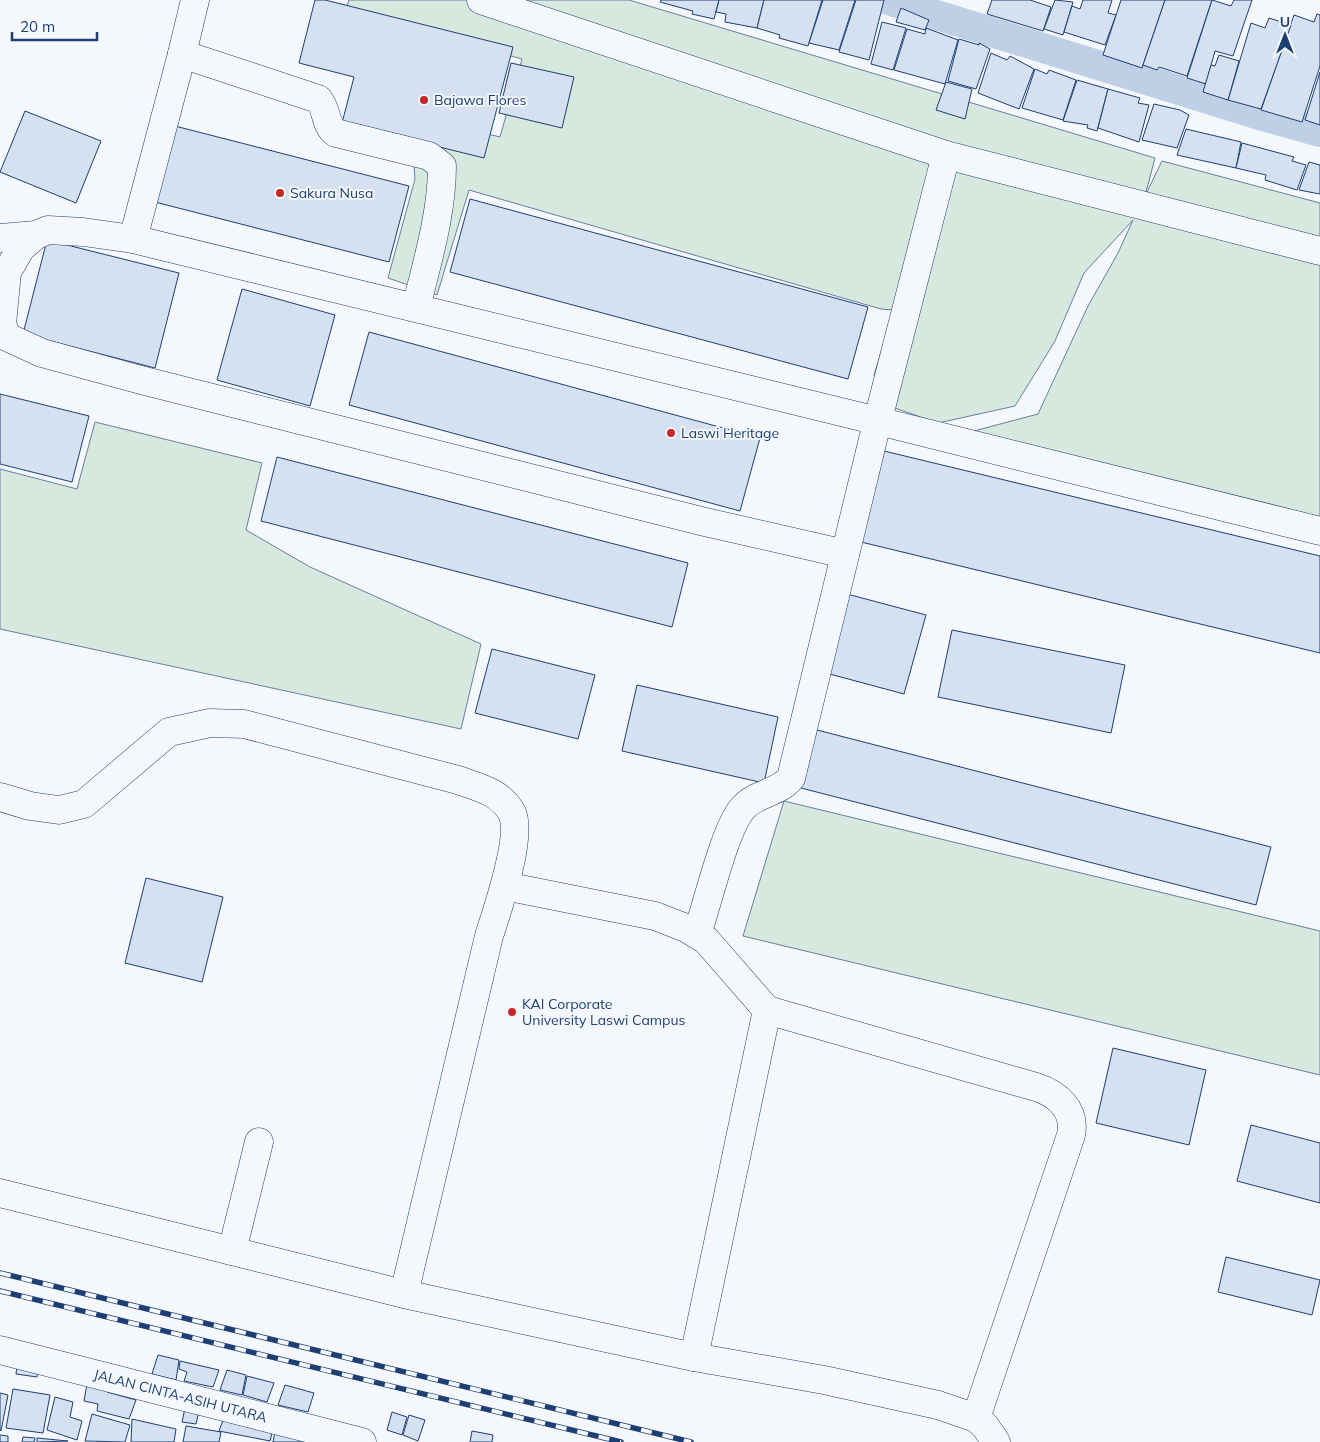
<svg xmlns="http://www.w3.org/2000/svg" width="1320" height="1442" font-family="Mulish,sans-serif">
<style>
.green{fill:#d7e8df;stroke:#687fa3}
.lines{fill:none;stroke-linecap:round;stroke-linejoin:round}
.canal{stroke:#bed0e5;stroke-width:30}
.building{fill:#d5e0f0;stroke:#1d3f73}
.minor-casing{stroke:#1d3f73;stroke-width:29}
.minor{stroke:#f4f7fb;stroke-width:28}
.rail-casing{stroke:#1d3f73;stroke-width:5.5}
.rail{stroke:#f4f7fb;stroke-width:4;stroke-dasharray:11;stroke-linecap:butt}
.poi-dot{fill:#c62828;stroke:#f4f7fb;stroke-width:2}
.labels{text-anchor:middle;stroke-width:4;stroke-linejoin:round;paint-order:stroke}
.poi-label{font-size:14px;fill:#1d3f73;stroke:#f4f7fb;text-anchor:start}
.street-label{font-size:14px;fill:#1d3f73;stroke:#f4f7fb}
</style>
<rect width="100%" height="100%" fill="#f4f7fb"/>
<g class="green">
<path d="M349 0H629L1155 158 1145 196 1162 161 1320 203V527L955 436 1038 414 1088 306 1118 253 1133 220 1084 273 1055 341 1015 406 938 423 883 404 874 375 894 310 881 309 469 190 437 295 388 278 415 179 413 154 452 125 500 137 522 59 346 10Z"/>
<path d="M95 422 262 463 246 530 310 567 481 644 461 729 0 629V469L77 489Z"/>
<path d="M784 801 1320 931V1075L743 936Z"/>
</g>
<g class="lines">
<path class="canal" d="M888 0 1256 114 1320 132"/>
</g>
<g class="building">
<path d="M315 0H325L513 47 484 158 342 123 354 77 299 63Z"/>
<path d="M661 0H719L714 19 692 14 693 11 660 2Z"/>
<path d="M719 0H764L757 28 725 22 726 14 716 12Z"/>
<path d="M764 0H822L808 46 779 38 780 35 757 28Z"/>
<path d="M823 0H855L839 50 809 43Z"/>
<path d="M856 0H884L869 60 839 52Z"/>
<path d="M992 0H1030L1051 7 1043 31 987 14Z"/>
<path d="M1055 0 1073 2 1063 35 1044 29Z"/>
<path d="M1083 0H1112L1108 13 1116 15 1105 45 1064 32 1072 6 1080 9Z"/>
<path d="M1121 0H1165L1142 68 1103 55Z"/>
<path d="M1165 0H1212L1187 76 1159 67 1157 70 1143 65Z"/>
<path d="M1212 0 1231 6 1234 0H1252L1233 56 1215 51 1206 84 1187 78Z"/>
<path d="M901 8 929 20 925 30 896 22Z"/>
<path d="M1317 14 1320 15V66L1302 122 1261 110 1294 15 1314 22Z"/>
<path d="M1269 18 1291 25 1261 109 1228 100 1251 23 1265 28Z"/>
<path d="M882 22 906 28 893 70 871 64Z"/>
<path d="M926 28 958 40 945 84 894 70 907 29 925 34Z"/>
<path d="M959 39 979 45V43L990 49 976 89 948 81Z"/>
<path d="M991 53 1007 60 1010 56 1034 69 1019 109 978 93Z"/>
<path d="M1219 55 1239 61 1228 100 1203 92 1211 65 1215 66Z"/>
<path d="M511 63 574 77 562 128 499 113Z"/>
<path d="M1035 69 1047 74 1049 70 1076 80 1063 120 1022 108Z"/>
<path d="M1320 72V125L1305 120Z"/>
<path d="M1077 80 1108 89 1097 131 1087 128 1088 125 1063 121Z"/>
<path d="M946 82 972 89 965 119 936 110Z"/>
<path d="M1108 89 1140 98 1138 103 1149 105 1139 142 1098 128Z"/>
<path d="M1154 104 1180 110 1189 115 1177 148 1142 140Z"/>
<path d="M25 111 101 141 76 203 0 172Z"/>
<path d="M171 125 409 186 389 262 151 201Z"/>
<path d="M1186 129 1241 142 1236 168 1177 155Z"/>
<path d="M1242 143 1294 157 1292 161 1306 165 1297 190 1265 180 1266 175 1236 168Z"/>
<path d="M1309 162 1320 165V194L1299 190Z"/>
<path d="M470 199 868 307 848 379 450 272Z"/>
<path d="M47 240 179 273 155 368 23 334Z"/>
<path d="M242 289 335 315 310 406 217 380Z"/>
<path d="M369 332 760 438 740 511 349 405Z"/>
<path d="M0 394 89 416 72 482 0 464Z"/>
<path d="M884 451 1320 556V653L861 542Z"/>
<path d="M277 457 688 563 672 627 261 521Z"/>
<path d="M847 594 926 615 904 694 826 673Z"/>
<path d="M952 630 1125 665 1111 733 938 697Z"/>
<path d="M492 649 595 675 578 739 475 713Z"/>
<path d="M637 685 778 717 764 783 622 751Z"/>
<path d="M817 730 1271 847 1256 905 801 788Z"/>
<path d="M146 878 223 897 202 982 125 963Z"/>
<path d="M1113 1048 1206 1070 1189 1145 1096 1123Z"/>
<path d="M1251 1125 1320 1143V1203L1237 1181Z"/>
<path d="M1226 1257 1320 1280 1312 1315 1218 1292Z"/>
<path d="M158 1355 179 1360 176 1380 152 1374Z"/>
<path d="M18 1358 39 1361 37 1377 16 1374Z"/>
<path d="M180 1361 219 1370 213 1387 184 1381 187 1372 179 1369Z"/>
<path d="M227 1370 246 1375 242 1395 220 1390Z"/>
<path d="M247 1376 274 1383 267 1402 243 1395Z"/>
<path d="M110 1381 107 1392 136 1400 129 1419 97 1411 98 1404 84 1401 87 1384Z"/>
<path d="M285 1385 314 1393 308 1412 278 1405Z"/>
<path d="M13 1389 50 1395 43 1433 6 1428Z"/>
<path d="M0 1393 8 1395 1 1431 0 1430Z"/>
<path d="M55 1397 73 1402 70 1417 82 1421 77 1440 47 1430Z"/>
<path d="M187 1399 201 1402 196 1424 182 1422Z"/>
<path d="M227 1409 275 1421 270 1441 219 1431Z"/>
<path d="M392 1412 407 1417 402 1435 387 1430Z"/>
<path d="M92 1414 130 1425 125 1442 85 1441Z"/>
<path d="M409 1415 425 1420 418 1441 403 1435Z"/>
<path d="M132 1419 176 1429 174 1442H131Z"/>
<path d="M186 1426 221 1432 219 1442H183Z"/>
<path d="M472 1431 493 1435 492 1442H470Z"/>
<path d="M275 1432 305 1440 304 1442H273Z"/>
<path d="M0 1435 8 1436V1442H0Z"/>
<path d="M23 1437 35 1438 34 1442H22Z"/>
<path d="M37 1438 68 1441 37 1442Z"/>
</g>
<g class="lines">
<defs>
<g id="minor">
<path d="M195 0 182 54 318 99C328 109 324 125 336 133L429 156 442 166C442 214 427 262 416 308"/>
<path d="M481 0 946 155 1320 251"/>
<path d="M0 238 36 235"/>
<path d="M133 239 182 54"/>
<path d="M845 554 701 521 141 380 42 353 7 337 2 324 7 272 21 248 36 235 48 230 83 232 133 239 878 421 1320 531"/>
<path d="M0 797 30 806 59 810 84 804 169 732 210 723 244 724 458 780C478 787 501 792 512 813 523 836 497 911 489 936L404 1294"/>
<path d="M505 886 655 916 686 928 706 940 767 1010 1036 1087C1058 1094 1076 1110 1071 1135L976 1418"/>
<path d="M697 934C707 906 725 827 743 808 756 793 779 793 791 778L875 431 946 155"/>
<path d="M0 1193 404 1294 694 1357 824 1380 938 1405 976 1418 985 1426 996 1442"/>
<path d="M232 1251 259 1142"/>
<path id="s1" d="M0 1350 362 1442"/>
<path d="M694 1357 767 1010"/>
</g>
</defs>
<use href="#minor" class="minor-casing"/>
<use href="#minor" class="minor"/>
<defs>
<g id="rail">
<path d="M0 1273 691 1442"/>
<path d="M0 1291 621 1442"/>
</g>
</defs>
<use href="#rail" class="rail-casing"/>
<use href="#rail" class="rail"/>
</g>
<g class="poi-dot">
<circle cx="424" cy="100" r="5"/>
<circle cx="280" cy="193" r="5"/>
<circle cx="671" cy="433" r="5"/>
<circle cx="512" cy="1012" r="5"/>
</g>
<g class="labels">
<g class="poi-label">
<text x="434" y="105">Bajawa Flores</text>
<text x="290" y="198">Sakura Nusa</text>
<text x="681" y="438">Laswi Heritage</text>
<text x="522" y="1009">KAI Corporate<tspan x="522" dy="16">University Laswi Campus</tspan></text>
</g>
<g class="street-label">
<text dy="5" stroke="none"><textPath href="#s1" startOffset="186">JALAN CINTA-ASIH UTARA</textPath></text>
</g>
</g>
<g transform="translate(1285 35)" stroke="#f4f7fb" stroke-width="4" paint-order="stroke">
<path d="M0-4L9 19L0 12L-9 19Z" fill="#1d3f73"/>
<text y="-8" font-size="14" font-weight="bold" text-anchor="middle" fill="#1d3f73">U</text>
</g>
<path d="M12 32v8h85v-8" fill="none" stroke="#1d3f73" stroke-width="2.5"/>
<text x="20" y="32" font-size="15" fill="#1d3f73" stroke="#f4f7fb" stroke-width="4" paint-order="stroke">20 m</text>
</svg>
